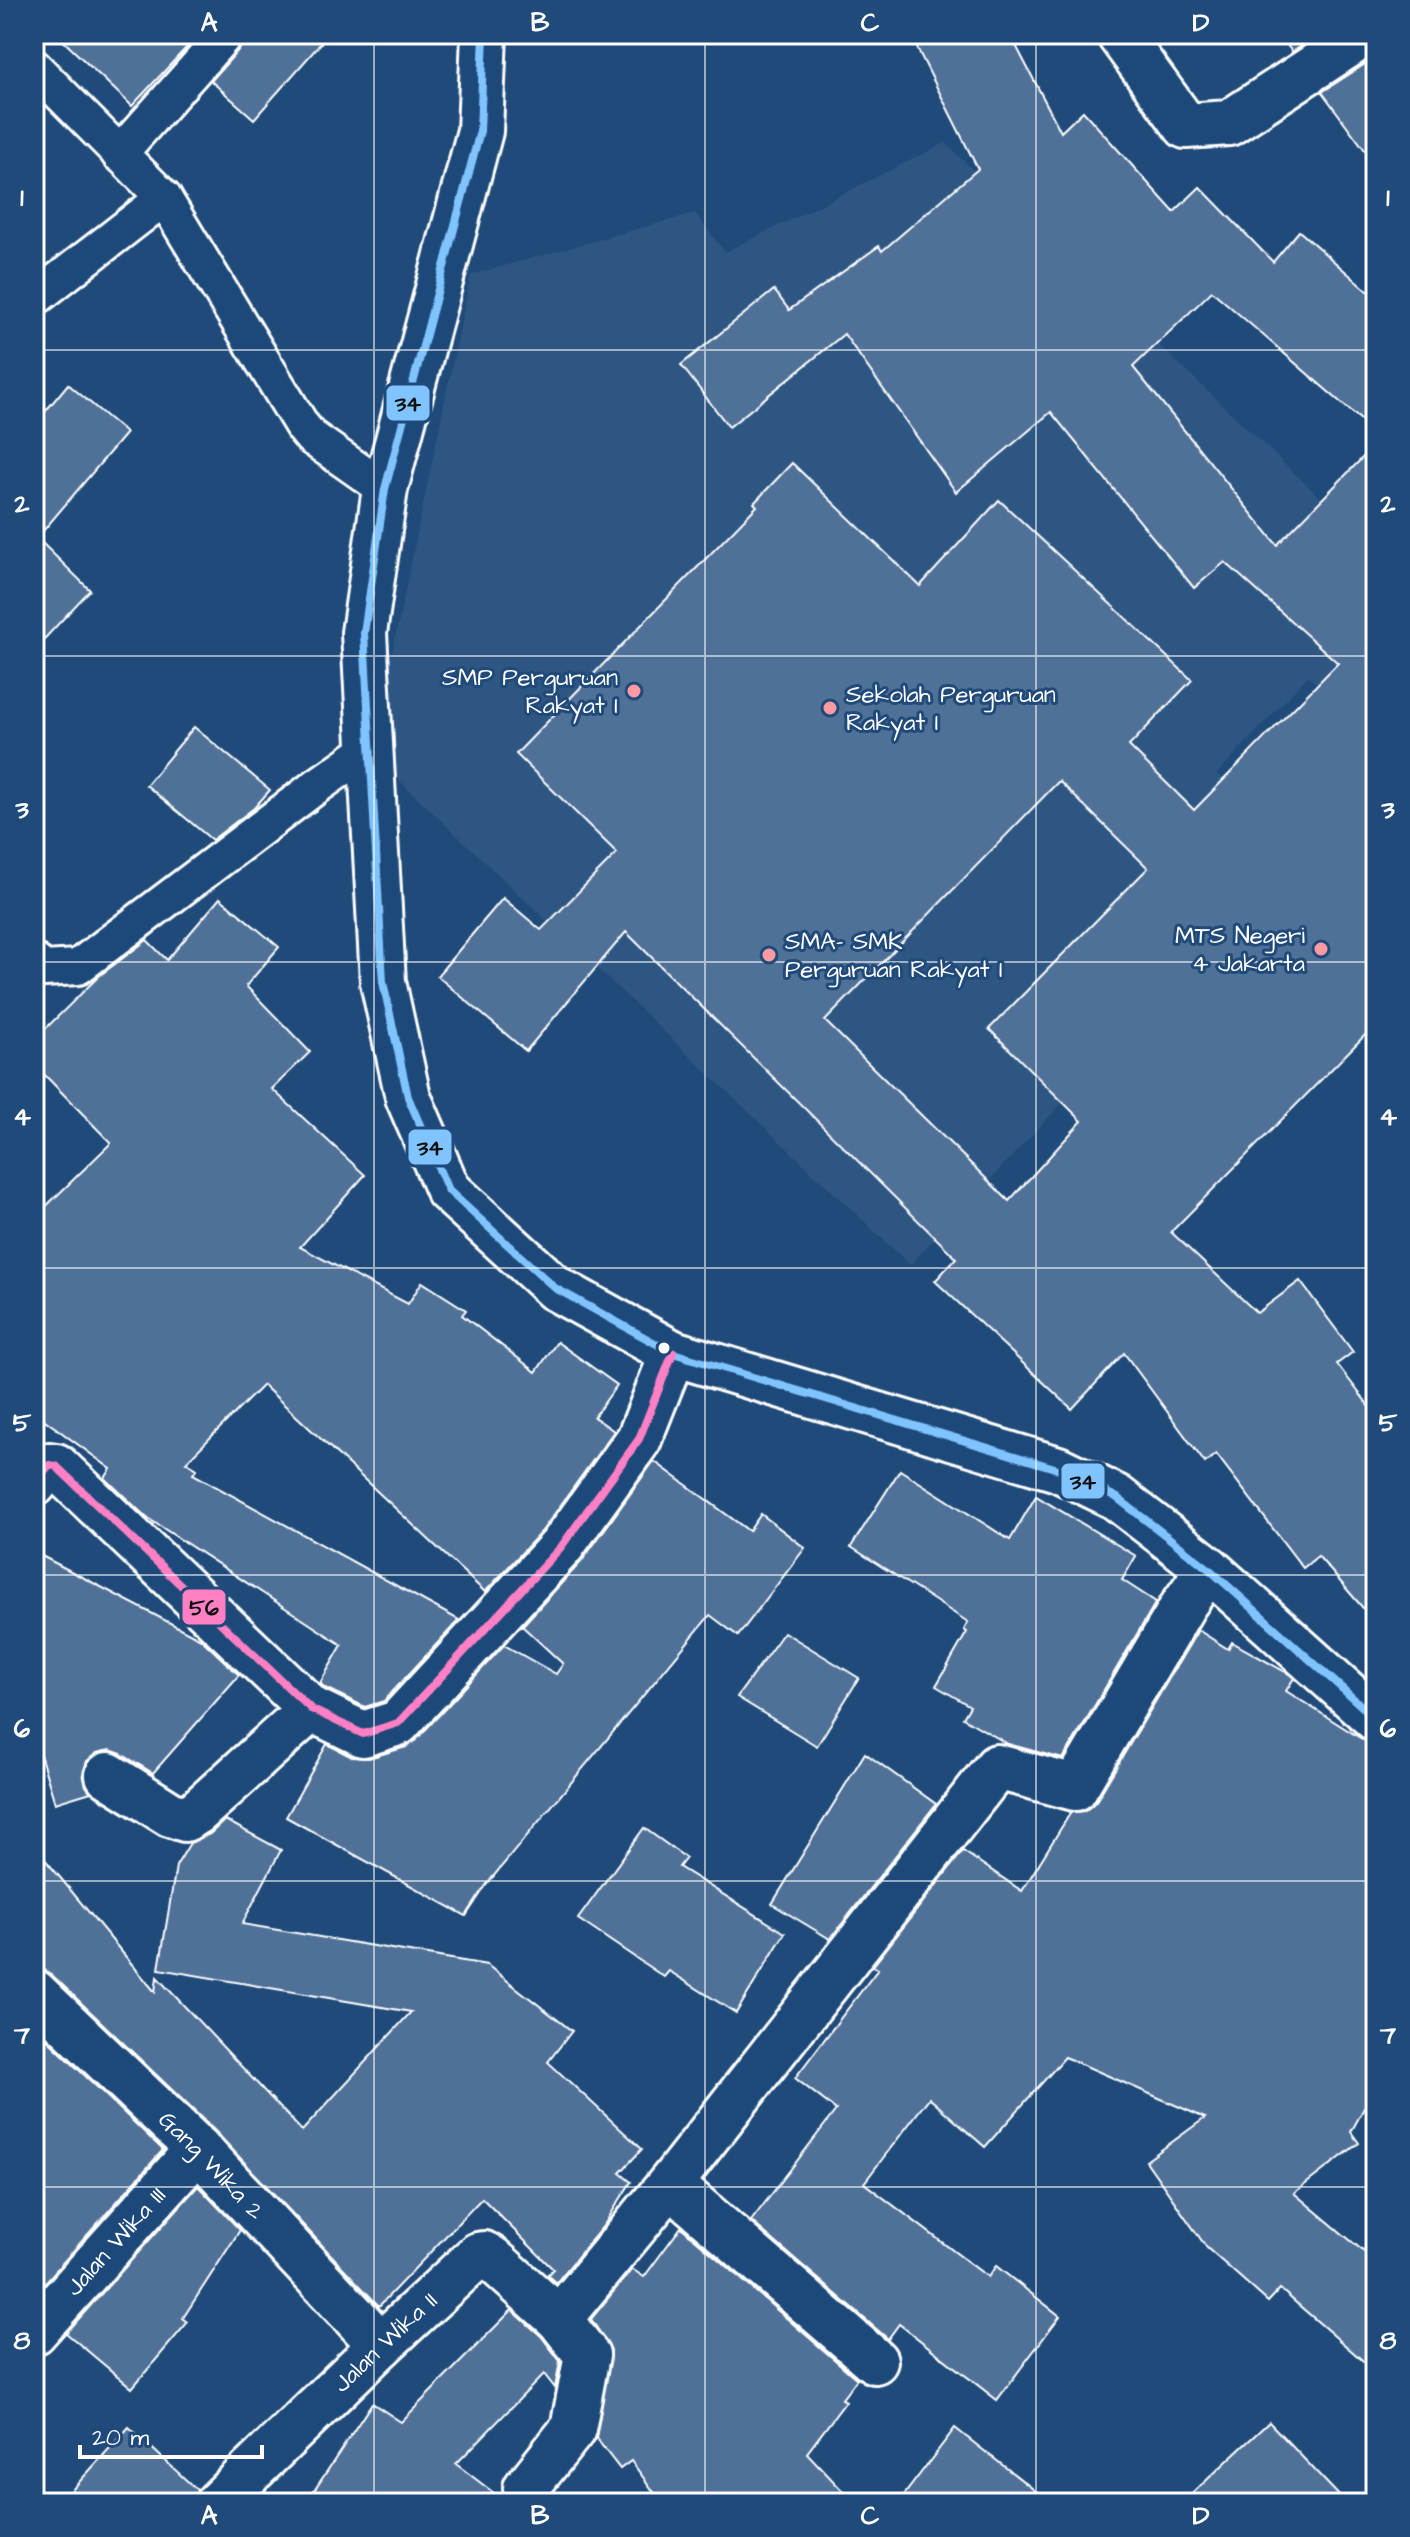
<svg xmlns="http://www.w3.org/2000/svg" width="1410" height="2537" font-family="'Architects Daughter',sans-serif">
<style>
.built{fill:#2e5683}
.building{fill:#507197;stroke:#fff;stroke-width:2;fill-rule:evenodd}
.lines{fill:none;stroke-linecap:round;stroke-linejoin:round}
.lane-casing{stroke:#fff;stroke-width:40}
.street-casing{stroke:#fff;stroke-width:50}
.secondary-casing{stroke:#fff;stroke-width:50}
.lane{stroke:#1f4a7a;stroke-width:34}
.street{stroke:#1f4a7a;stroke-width:44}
.secondary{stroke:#1f4a7a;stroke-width:44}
.bus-1-casing{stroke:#1f4a7a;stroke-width:14}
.bus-2-casing{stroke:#1f4a7a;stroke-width:14}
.bus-1{stroke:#80c4ff;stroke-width:8}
.bus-2{stroke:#ff80c5;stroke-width:8}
.grid{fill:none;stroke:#fff;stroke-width:2;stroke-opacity:0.55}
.poi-dot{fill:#ff9aa2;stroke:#1f4a7a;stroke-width:3}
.bus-dot{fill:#fff;stroke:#1f4a7a;stroke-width:3}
.labels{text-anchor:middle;stroke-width:6;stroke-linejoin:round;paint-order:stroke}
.poi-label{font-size:24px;fill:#fff;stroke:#1f4a7a;text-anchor:end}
.street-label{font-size:24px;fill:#fff;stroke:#1f4a7a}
.line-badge{stroke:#1f4a7a;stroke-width:3}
.pale-badge-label{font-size:22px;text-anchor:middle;font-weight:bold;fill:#111}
.neatline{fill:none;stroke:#fff;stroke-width:3}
.grid-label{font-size:26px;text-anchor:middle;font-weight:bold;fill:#fff}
</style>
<rect width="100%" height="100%" fill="#1f4a7a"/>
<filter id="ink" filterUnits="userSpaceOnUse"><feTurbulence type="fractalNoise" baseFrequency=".0125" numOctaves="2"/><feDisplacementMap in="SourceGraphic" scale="16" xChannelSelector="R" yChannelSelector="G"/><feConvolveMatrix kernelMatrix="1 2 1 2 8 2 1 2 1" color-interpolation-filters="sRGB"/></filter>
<g filter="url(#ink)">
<path class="built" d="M945 143 1376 550V740L1308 676 1217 774 1298 852 910 1265 371 754 471 275 695 213 725 252Z"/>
<g class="building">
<path d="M56 34H199L132 106Z"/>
<path d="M245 34H329L254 119 211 81 241 47Z"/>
<path d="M910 34H1010L1061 132 1083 111 1174 212 1200 187 1273 262 1299 231 1376 298V433L1212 291 1133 367 1277 545 1376 444V1024L1171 1232 1257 1313 1300 1281 1353 1352 1337 1364 1376 1415V1623L1318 1556 1303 1568 1216 1454 1205 1463 1124 1353 1072 1409 935 1281 956 1258 626 932 526 1051 437 976 503 898 541 930 617 853 516 754 757 506 754 503 792 463 920 586 999 500 1192 680 1129 746 1194 810 1338 663 1225 562 1194 588 1051 412 956 492 844 334 729 427 681 365 774 290 789 310 879 246 882 251 978 169ZM1059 781 1148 868 989 1029 1082 1121 1009 1201 825 1021Z"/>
<path d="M1279 34H1319L1292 52Z"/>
<path d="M1376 49V165L1322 92 1365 64Z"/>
<path d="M68 384 126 433 37 538 90 590 34 650V425Z"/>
<path d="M194 727 270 790 254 808 212 840 146 785Z"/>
<path d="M220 898 279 947 246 986 310 1052 272 1089 365 1175 300 1247 408 1304 422 1282 466 1310 462 1315 536 1372 557 1342 617 1385 594 1417 614 1431 542 1531 485 1592 263 1385 186 1462 197 1469 193 1474 459 1620 384 1701 365 1707 325 1688 320 1683 342 1645 146 1517 105 1478 111 1469 34 1412V1346L49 1326 34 1310V1218L111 1143 34 1064V1040L99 976 147 940 167 960Z"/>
<path d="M654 1461 749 1531 761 1514 805 1548 738 1636 710 1615 487 1884 466 1916 286 1817 327 1744 352 1757 369 1758 406 1747 416 1740 504 1645 556 1674 563 1664 522 1626 581 1562Z"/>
<path d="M900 1470 1010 1540 1036 1496 1136 1556 1122 1580 1156 1602 1063 1759 1008 1744 963 1718 970 1706 936 1686 967 1632 964 1630 968 1622 851 1547Z"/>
<path d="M34 1552 201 1639 239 1675 153 1773 121 1754 110 1750 97 1753 87 1761 83 1773 86 1786 91 1792 55 1803 34 1735Z"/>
<path d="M1198 1630 1228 1649 1232 1642 1289 1674 1294 1678 1286 1691 1376 1748V2086L1351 2132 1359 2143 1294 2193 1376 2262V2372L1280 2289 1268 2302 1207 2248 1146 2161 1205 2118 1065 2057 985 2147 929 2098 864 2183 988 2277 996 2266 1060 2316 997 2400 899 2324 888 2339 751 2221 836 2110 795 2078 878 1969 873 1966 963 1851 1022 1891 1071 1812 1085 1811 1096 1801Z"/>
<path d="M784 1632 859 1678 817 1746 737 1697Z"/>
<path d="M865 1753 936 1804 830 1939 772 1904Z"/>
<path d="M225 1820 281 1850 242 1924 487 1965 572 2031 548 2062 642 2149 620 2173 631 2182 604 2225 556 2283 547 2275 553 2269 482 2198 379 2306 215 2131 51 1974 41 1968H34V1846L155 1992 157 1977 302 2131 411 2012 159 1969 176 1866 190 1843 210 1834Z"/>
<path d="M644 1828 686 1858 679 1867 785 1933 736 2013 669 1971 664 1977 578 1919Z"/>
<path d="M34 2027 163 2150 34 2295Z"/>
<path d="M198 2186 240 2230 183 2318 188 2322 132 2388 66 2333Z"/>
<path d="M681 2227 857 2379 842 2399 846 2401 807 2453 854 2503H662L631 2461 620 2469 596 2438 611 2350 591 2319 632 2269 644 2277Z"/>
<path d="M512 2310 541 2336 560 2361 555 2388 544 2374 456 2464 507 2503H306L372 2403 401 2422Z"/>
<path d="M1269 2422 1346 2503H1182Z"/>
<path d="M129 2427 197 2490 194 2503H60Z"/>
<path d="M955 2428 1051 2503H898Z"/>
</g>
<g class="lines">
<defs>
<g id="lane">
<path d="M34 67 164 198 302 426 311 437 385 489"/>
<path d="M119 154 226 34"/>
<path d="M34 299 164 198"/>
<path d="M34 961 44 969 78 967 314 788 368 750"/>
</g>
<g id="street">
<path d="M1119 34 1186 126 1229 123 1351 43 1356 34"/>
<path d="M34 1484 49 1465 56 1466 311 1709 363 1734 398 1723 561 1547 639 1439 673 1353"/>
<path d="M108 1775 170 1814 185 1819 197 1812 311 1709"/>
<path id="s1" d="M34 1992 198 2149 381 2345"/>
<path id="s2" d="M34 2332 198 2149"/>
<path d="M875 2361 670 2184 997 1767 1075 1788 1184 1604 1209 1569"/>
<path d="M526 2488 573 2429 587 2355 559 2319 670 2184"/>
<path id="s3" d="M218 2503 381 2345 478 2255 484 2254 492 2259 559 2319"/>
</g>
<path id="secondary" d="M484 34 480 131 385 489 364 633 383 982 408 1097 448 1190 555 1288 673 1353 1058 1469 1116 1497 1209 1569 1376 1719"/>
</defs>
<use href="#lane" class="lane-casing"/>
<use href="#street" class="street-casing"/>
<use href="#secondary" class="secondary-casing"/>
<use href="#lane" class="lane"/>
<use href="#street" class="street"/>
<use href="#secondary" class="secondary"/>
<defs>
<path id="bus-1" d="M484 34 480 131 385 489 364 633 383 982 408 1097 448 1190 555 1288 673 1353 1058 1469 1116 1497 1209 1569 1376 1719"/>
<path id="bus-2" d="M34 1484 49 1465 56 1466 311 1709 363 1734 398 1723 561 1547 639 1439 673 1353"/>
</defs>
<use href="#bus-1" class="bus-1-casing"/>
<use href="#bus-2" class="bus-2-casing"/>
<use href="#bus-1" class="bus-1"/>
<use href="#bus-2" class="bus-2"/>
</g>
</g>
<path class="grid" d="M374 34V2503M705 34V2503M1036 34V2503M34 350H1376M34 656H1376M34 962H1376M34 1268H1376M34 1575H1376M34 1881H1376M34 2187H1376"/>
<g class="poi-dot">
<circle cx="634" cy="691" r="8"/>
<circle cx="830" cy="708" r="8"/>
<circle cx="1321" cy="949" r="8"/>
<circle cx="769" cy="955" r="8"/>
</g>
<circle class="bus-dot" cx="664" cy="1348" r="7"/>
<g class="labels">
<g class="poi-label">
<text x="618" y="685">SMP Perguruan<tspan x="618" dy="28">Rakyat I</tspan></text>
<text x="846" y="702" text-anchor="start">Sekolah Perguruan<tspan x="846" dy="28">Rakyat I</tspan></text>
<text x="1305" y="943">MTS Negeri<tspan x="1305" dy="28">4 Jakarta</tspan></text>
<text x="785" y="949" text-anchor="start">SMA- SMK<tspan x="785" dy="28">Perguruan Rakyat I</tspan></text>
</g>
<g class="street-label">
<text dy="8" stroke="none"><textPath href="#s1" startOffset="248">Gang Wika 2</textPath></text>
<text dy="8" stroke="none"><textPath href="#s2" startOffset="122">Jalan Wika III</textPath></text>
<text dy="8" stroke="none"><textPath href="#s3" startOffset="232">Jalan Wika II</textPath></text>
</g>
</g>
<g class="line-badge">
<rect x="385" y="384" width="46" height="38" rx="8" fill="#80c4ff"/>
<rect x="407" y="1128" width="46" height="38" rx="8" fill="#80c4ff"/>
<rect x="1060" y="1462" width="46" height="38" rx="8" fill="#80c4ff"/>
<rect x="181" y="1588" width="46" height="38" rx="8" fill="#ff80c5"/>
</g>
<g class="pale-badge-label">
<text x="408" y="411">34</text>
<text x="430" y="1155">34</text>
<text x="1083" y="1489">34</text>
<text x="204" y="1615">56</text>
</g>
<rect width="1410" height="2537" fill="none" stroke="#1f4a7a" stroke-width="88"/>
<path d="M80 2445v12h182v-12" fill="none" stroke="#ffffff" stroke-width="4"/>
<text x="92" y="2445" font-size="24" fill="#ffffff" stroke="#1f4a7a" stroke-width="6" paint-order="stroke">20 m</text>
<rect x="44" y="44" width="1322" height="2449" class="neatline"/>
<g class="grid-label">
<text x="209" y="31">A</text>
<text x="540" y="31">B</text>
<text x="870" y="31">C</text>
<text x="1201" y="31">D</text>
<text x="22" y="206">1</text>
<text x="1388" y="206">1</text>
<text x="22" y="512">2</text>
<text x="1388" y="512">2</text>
<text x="22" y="818">3</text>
<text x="1388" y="818">3</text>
<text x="22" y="1125">4</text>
<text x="1388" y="1125">4</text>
<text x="22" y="1431">5</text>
<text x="1388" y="1431">5</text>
<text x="22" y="1737">6</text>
<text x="1388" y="1737">6</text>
<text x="22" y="2043">7</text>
<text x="1388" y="2043">7</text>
<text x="22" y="2349">8</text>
<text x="1388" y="2349">8</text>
<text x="209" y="2524">A</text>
<text x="540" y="2524">B</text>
<text x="870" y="2524">C</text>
<text x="1201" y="2524">D</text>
</g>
</svg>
